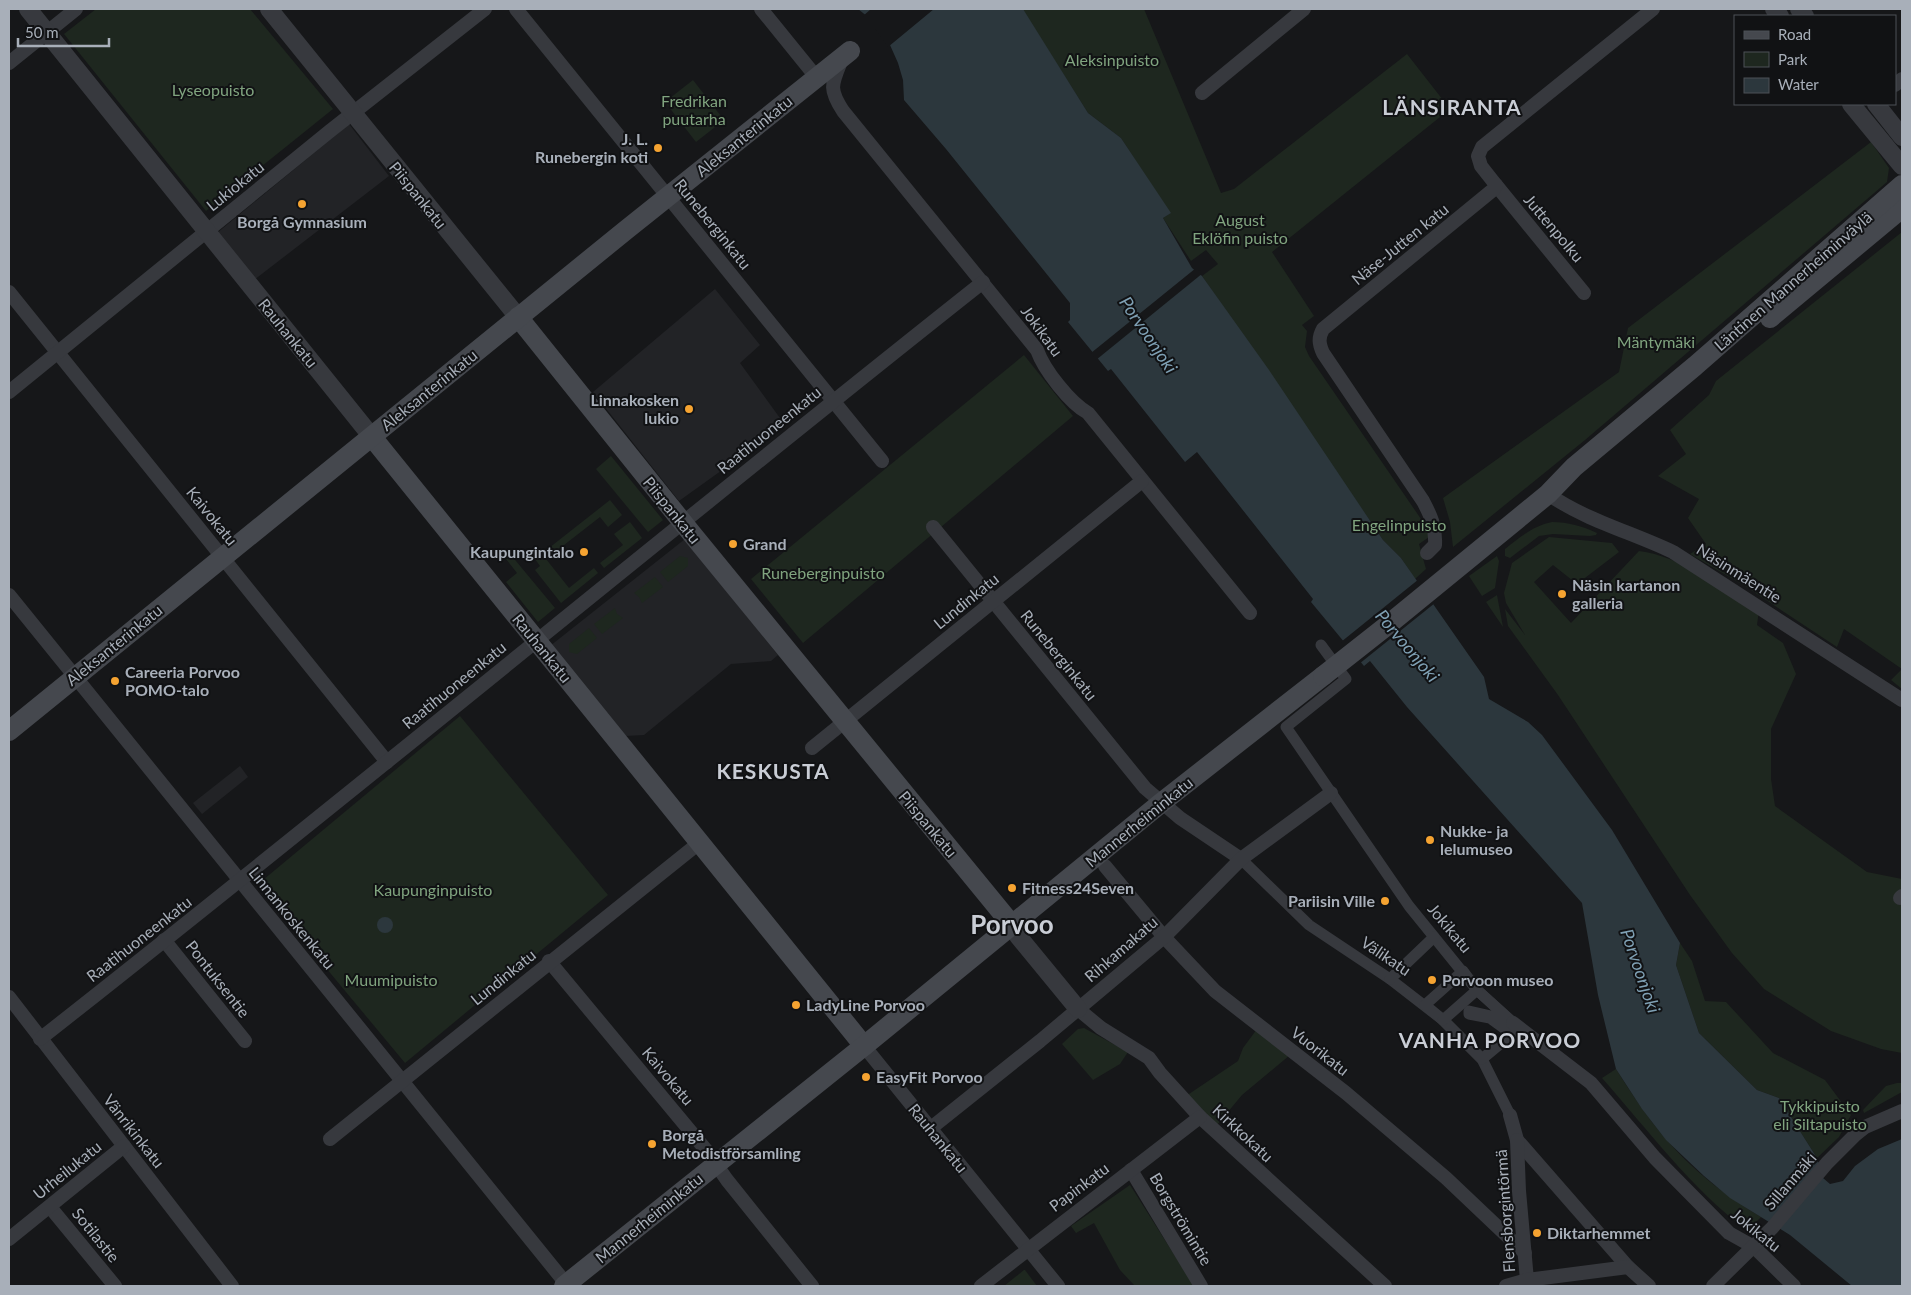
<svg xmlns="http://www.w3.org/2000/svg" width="1911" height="1295" font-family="Lato,sans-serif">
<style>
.built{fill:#222326}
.green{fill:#1e271f}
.water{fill:#2c373d}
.pier{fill:#161719}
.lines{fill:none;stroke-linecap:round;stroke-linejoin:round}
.pedestrian{stroke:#37393e;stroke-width:11}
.minor{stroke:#37393e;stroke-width:14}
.tertiary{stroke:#37393e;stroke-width:18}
.secondary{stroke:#45484e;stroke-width:20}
.secondary-bridge{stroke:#45484e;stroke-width:20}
.poi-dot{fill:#f5a331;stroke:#111214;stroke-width:2}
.labels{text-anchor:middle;stroke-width:4;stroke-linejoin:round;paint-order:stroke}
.park-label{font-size:16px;fill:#80a47f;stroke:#111214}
.street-label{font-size:16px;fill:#a8afb9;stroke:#111214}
.poi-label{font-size:16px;font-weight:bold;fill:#a8afb9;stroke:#111214;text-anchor:start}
.water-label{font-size:18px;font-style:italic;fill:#7fa0b4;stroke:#111214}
.district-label{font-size:21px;font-weight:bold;letter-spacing:1px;fill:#c9cdd5;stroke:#111214}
.town-label{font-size:26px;font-weight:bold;fill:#c9cdd5;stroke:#111214}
</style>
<rect width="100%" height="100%" fill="#161719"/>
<g class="built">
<path d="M349 124 389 176 254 280 217 233Z"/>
<path d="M715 289 760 345 740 363 785 425 679 501 593 392Z"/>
<path d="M685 539 778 655 771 661 731 664 644 735 625 736 550 646Z"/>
<path d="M240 766 248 777 202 814 193 803Z"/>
</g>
<g class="green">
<path d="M96 9H250L333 109 206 211 64 34Z"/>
<path d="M1022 9H1144L1221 193 1234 189 1407 54 1450 109 1272 252 1314 316 1302 325 1307 331 1305 347 1309 356 1432 535 1419 544 1426 569 1415 579 1401 558 1383 540 1202 276 1218 264 1206 250 1191 261 1163 218 1170 213 1121 138 1088 113Z"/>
<path d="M693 80 724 120 696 142 665 102Z"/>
<path d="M1871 142 1889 168 1887 182 1585 440 1453 547 1450 522 1443 498 1619 372 1628 328Z"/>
<path d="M1902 232V689L1891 680 1902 669 1844 629 1837 647 1745 586 1690 554 1706 544 1688 518 1699 499 1658 476 1686 454 1670 430 1709 395 1716 381Z"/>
<path d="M1024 355 1073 416 803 643 751 579Z"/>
<path d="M611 456 663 520 648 532 596 469Z"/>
<path d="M610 500 622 515 608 527 600 517 546 559 569 588 594 568 598 573 561 603 535 570 540 566 535 559Z"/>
<path d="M630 522 642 538 604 568 600 563 623 545 614 534Z"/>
<path d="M1552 522C1568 522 1582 526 1597 533L1596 535 1590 536 1553 534 1539 536 1510 558 1505 556V549C1520 537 1533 526 1552 522Z"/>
<path d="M1549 537 1612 543 1619 552 1577 584 1553 565 1534 582 1571 623 1639 551C1680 556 1723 588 1759 610L1757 625 1783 643 1796 674 1771 729V779L1775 806 1867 872 1902 879V1053L1881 1049 1831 1031 1764 989 1732 953 1690 895 1558 695 1508 626 1505 609 1525 635 1506 603 1504 593 1512 563Z"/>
<path d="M511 555 555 608 538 622 506 582 517 573 506 559Z"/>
<path d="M680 556 688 558V566L668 582 660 572Z"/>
<path d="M1497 556 1499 561 1495 588 1482 596 1469 576Z"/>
<path d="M655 577 663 587 642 603 639 597 634 593Z"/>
<path d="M1497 595 1503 627 1486 602Z"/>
<path d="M615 608 617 614 623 618 602 634 594 624Z"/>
<path d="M589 628 597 638 577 654 569 652V644Z"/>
<path d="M460 716 608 895 405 1063 257 885Z"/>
<path d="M1680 943 1692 961 1705 1001 1726 1002 1773 1053 1825 1080 1851 1115 1839 1137 1817 1158 1779 1098 1757 1090 1699 1033 1676 965Z"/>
<path d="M1084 1028 1128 1052 1120 1064 1093 1080 1062 1044 1078 1029Z"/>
<path d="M1257 1029 1290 1055 1242 1095 1217 1125 1186 1096 1238 1061 1243 1048Z"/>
<path d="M1616 1069C1631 1093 1647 1117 1665 1138 1692 1170 1726 1196 1761 1217L1755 1223 1745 1229C1690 1187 1648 1130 1602 1078Z"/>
<path d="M1897 1083H1902V1092L1864 1113 1863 1110 1886 1086Z"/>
<path d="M1130 1185 1194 1286H1135L1120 1270 1094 1223 1076 1233 1071 1226Z"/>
<path d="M1025 1270 1037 1286H1004L1024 1270Z"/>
</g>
<g class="water">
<path d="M858 9H1023L1088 113 1121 138 1171 213 1163 218 1192 268 1202 276 1269 370 1383 540 1401 558 1484 677 1489 699 1528 722 1542 735 1612 830 1680 943 1676 965 1699 1033 1757 1090 1779 1098 1817 1158 1823 1178 1830 1184 1843 1181 1855 1166 1878 1149 1902 1139V1286H1852L1790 1235 1730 1198 1704 1176 1666 1140 1642 1109 1616 1069 1598 995 1582 903 1407 707 1370 661 1364 666 1311 602 1313 599 1197 452 1185 462 1111 369 1108 371 1068 322 1070 320V303L946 149 904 100 903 80 898 63 890 45 868 17Z"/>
<circle cx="385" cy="925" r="8"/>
</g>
<g class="pier">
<path d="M871 9H934L888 47 876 30 863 16Z"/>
<path d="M1196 268 1203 273 1096 360 1091 353Z"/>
<path d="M1419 579 1435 603 1359 664 1341 642Z"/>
</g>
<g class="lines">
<g class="pedestrian">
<path d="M1321 645 1346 679 1286 727 1409 906 1477 990 1513 1023"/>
<path d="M1241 859 1309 925 1390 979 1443 1020 1482 1059 1510 1115"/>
<path d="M1463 971 1477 990 1518 1027 1513 1033 1491 1016 1469 1011V1014L1490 1018 1512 1034 1482 1059 1443 1020 1425 1005Z"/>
<path d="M1390 979 1434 937"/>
<path d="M1443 1020 1477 990"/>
</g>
<g class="minor">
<path d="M516 9 882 461"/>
<path d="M761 9 817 78"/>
<path d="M842 59C832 84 828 88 843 111L1037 350C1044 370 1070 403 1088 413L1250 613"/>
<path d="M9 63 76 9"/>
<path d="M1895 85 1902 79"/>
<path d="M1202 93 1304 9"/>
<path d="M1496 185 1584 293"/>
<path d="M9 292 387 762"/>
<path d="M9 392 330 131 485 9"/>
<path d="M1548 494C1585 520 1631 532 1673 552L1902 700"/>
<path d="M933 527 1145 788 1180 818 1241 859"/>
<path d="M1427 553 1435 545C1436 527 1431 516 1423 501L1323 353C1319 344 1318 338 1323 329L1494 189 1496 185 1481 166 1478 156 1482 147 1653 9"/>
<path d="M9 595 568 1286"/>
<path d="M812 748 1142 481"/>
<path d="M1105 866 1164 937 1215 991 1346 1093 1446 1178 1525 1253"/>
<path d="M1900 898 1902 896"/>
<path d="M164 940 245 1041"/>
<path d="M549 961 706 1150 727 1180 812 1286"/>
<path d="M9 997 232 1286"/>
<path d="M1078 1009 1101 1028 1149 1058 1160 1073 1200 1117 1385 1286"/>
<path d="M1513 1023 1591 1083 1655 1158 1729 1233 1754 1247 1794 1286"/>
<path d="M40 1039C357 790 667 532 983 282"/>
<path d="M864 1046 1058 1286"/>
<path d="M1510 1115 1517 1140 1628 1267 1649 1286"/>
<path d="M931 1128 1040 1041 1164 937 1241 859 1331 793"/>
<path d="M330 1139 699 843"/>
<path d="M1517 1140 1519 1191 1527 1280"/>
<path d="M1131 1170 1201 1286"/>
<path d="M50 1207 115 1286"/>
<path d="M9 1239 124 1146"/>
<path d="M981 1286 1200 1117"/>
<path d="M1506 1286 1527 1280 1628 1267"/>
<path d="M1713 1286 1772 1228 1827 1163 1855 1135 1865 1127 1902 1111"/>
</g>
<g class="tertiary">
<path d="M28 9 372 437"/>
<path d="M269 9 518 317"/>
<path d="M1774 9 1780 16"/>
<path d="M1799 9 1805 16"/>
<path d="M1851 104 1902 166"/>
<path d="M1876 104 1902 137"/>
<path d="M1012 925 1018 936 1078 1009"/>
</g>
<g class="secondary">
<path d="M518 317 692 534 1012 925"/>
<path d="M1770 318 1902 208"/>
<path d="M372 437 864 1046"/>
<path d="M1389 624 1548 494 1574 467 1695 366 1902 185"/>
<path d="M9 731 626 230 850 51"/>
<path d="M564 1286 864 1046 1161 803 1323 676"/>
</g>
<path class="secondary-bridge" d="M1323 676 1389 624"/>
</g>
<g class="poi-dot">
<circle cx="658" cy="148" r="5"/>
<circle cx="302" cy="204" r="5"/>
<circle cx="689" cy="409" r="5"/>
<circle cx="733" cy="544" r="5"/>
<circle cx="584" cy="552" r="5"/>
<circle cx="1562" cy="594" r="5"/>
<circle cx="115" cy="681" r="5"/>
<circle cx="1430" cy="840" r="5"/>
<circle cx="1012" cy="888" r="5"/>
<circle cx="1385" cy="901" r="5"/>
<circle cx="1432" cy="980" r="5"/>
<circle cx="796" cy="1005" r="5"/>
<circle cx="866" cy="1077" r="5"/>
<circle cx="652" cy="1144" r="5"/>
<circle cx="1537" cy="1233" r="5"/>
</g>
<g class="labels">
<g class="park-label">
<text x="1112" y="66">Aleksinpuisto</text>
<text x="213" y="96">Lyseopuisto</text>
<text x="694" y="107">Fredrikan<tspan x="694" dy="18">puutarha</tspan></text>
<text x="1240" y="226">August<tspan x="1240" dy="18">Eklöfin puisto</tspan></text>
<text x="1656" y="348">Mäntymäki</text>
<text x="1399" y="531">Engelinpuisto</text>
<text x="823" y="579">Runeberginpuisto</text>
<text x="433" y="896">Kaupunginpuisto</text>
<text x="391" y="986">Muumipuisto</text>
<text x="1820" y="1112">Tykkipuisto<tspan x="1820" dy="18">eli Siltapuisto</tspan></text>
</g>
<g class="street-label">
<text transform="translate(744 136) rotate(-39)" y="6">Aleksanterinkatu</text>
<text transform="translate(235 186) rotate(-39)" y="6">Lukiokatu</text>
<text transform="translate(418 195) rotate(51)" y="6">Piispankatu</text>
<text transform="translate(713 224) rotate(51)" y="6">Runeberginkatu</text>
<text transform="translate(1554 228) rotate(50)" y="6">Juttenpolku</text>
<text transform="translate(1400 244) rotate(-39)" y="6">Näse-Jutten katu</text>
<text transform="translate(1793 281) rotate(-41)" y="6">Läntinen Mannerheiminväylä</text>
<text transform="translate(1042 331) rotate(54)" y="6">Jokikatu</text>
<text transform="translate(288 333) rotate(51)" y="6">Rauhankatu</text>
<text transform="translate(429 390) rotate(-39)" y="6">Aleksanterinkatu</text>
<text transform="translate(769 430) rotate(-39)" y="6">Raatihuoneenkatu</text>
<text transform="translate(672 510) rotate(51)" y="6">Piispankatu</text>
<text transform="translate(212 516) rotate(51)" y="6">Kaivokatu</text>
<text transform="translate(1739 573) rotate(32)" y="6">Näsinmäentie</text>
<text transform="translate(966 601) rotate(-39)" y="6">Lundinkatu</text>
<text transform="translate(114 645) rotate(-39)" y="6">Aleksanterinkatu</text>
<text transform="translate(542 648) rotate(51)" y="6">Rauhankatu</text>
<text transform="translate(1059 655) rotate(51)" y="6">Runeberginkatu</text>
<text transform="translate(454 685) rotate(-39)" y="6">Raatihuoneenkatu</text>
<text transform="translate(1139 822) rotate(-39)" y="6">Mannerheiminkatu</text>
<text transform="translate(928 824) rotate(50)" y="6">Piispankatu</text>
<text transform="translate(292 918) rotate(51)" y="6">Linnankoskenkatu</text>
<text transform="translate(1450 928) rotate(50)" y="6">Jokikatu</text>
<text transform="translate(139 939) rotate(-38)" y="6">Raatihuoneenkatu</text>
<text transform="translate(1121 949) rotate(-41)" y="6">Rihkamakatu</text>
<text transform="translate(1386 956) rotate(34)" y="6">Välikatu</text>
<text transform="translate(503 977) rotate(-39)" y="6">Lundinkatu</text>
<text transform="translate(218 979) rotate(52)" y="6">Pontuksentie</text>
<text transform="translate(1320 1051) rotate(38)" y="6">Vuorikatu</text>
<text transform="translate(668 1076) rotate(50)" y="6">Kaivokatu</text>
<text transform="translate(134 1131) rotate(52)" y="6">Vänrikinkatu</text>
<text transform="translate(1243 1133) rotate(43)" y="6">Kirkkokatu</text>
<text transform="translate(938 1138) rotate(51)" y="6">Rauhankatu</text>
<text transform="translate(67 1170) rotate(-39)" y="6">Urheilukatu</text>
<text transform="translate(1790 1181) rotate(-49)" y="6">Sillanmäki</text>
<text transform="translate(1079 1187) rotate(-37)" y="6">Papinkatu</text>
<text transform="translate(1505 1211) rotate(-94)" y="6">Flensborgintörmä</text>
<text transform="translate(649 1218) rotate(-39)" y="6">Mannerheiminkatu</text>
<text transform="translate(1181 1219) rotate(59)" y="6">Borgströmintie</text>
<text transform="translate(1756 1230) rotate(39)" y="6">Jokikatu</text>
<text transform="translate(96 1235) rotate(51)" y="6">Sotilastie</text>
</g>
<g class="poi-label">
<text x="648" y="145" text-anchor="end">J. L.<tspan x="648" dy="18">Runebergin koti</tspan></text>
<text x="302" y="228" text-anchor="middle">Borgå Gymnasium</text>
<text x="679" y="406" text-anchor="end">Linnakosken<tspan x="679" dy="18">lukio</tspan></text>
<text x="743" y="550">Grand</text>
<text x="574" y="558" text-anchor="end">Kaupungintalo</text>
<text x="1572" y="591">Näsin kartanon<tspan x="1572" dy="18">galleria</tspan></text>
<text x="125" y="678">Careeria Porvoo<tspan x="125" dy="18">POMO-talo</tspan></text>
<text x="1440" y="837">Nukke- ja<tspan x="1440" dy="18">lelumuseo</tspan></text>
<text x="1022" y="894">Fitness24Seven</text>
<text x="1375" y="907" text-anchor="end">Pariisin Ville</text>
<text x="1442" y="986">Porvoon museo</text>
<text x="806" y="1011">LadyLine Porvoo</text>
<text x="876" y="1083">EasyFit Porvoo</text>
<text x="662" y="1141">Borgå<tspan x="662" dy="18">Metodistförsamling</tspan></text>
<text x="1547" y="1239">Diktarhemmet</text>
</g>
<g class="water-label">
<text transform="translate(1148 335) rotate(56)" y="6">Porvoonjoki</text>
<text transform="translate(1407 646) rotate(50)" y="6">Porvoonjoki</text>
<text transform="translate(1640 971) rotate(71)" y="6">Porvoonjoki</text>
</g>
<g class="district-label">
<text x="1452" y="115">LÄNSIRANTA</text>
<text x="773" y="779">KESKUSTA</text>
<text x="1490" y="1048">VANHA PORVOO</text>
</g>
<g class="town-label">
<text x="1012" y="934">Porvoo</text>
</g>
</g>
<rect width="1911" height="1295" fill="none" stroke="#a8afb9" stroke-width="20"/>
<rect x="1734" y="15" width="162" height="90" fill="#111214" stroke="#4d5156"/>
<rect x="1744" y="31" width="25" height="8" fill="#45484e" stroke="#4d5156"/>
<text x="1778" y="40" font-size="15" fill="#a8afb9">Road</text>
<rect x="1744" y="52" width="25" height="15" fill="#1e271f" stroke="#4d5156"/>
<text x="1778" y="65" font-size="15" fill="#a8afb9">Park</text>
<rect x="1744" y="78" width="25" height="15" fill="#2c373d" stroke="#4d5156"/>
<text x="1778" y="90" font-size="15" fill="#a8afb9">Water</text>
<path d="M18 38v8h91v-8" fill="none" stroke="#a8afb9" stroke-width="2.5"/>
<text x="25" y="38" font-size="15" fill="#a8afb9" stroke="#111214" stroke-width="4" paint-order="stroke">50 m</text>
</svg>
